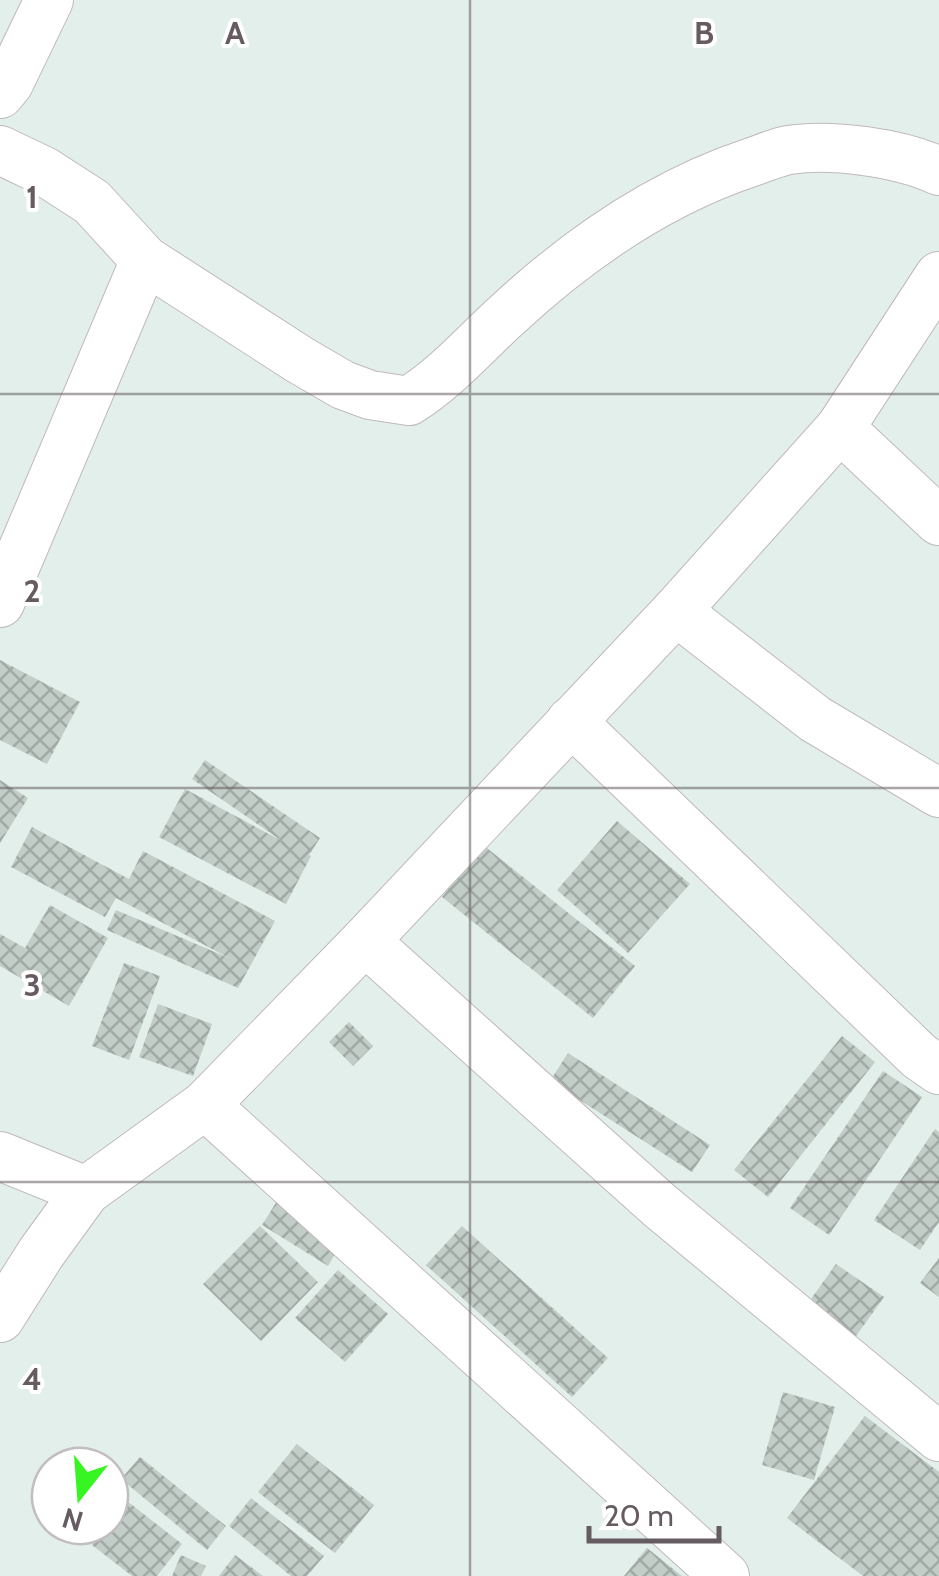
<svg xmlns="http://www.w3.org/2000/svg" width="939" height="1576" font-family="Cabin,sans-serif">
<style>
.building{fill:url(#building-cross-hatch)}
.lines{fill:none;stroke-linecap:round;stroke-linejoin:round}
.street-casing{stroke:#c0b8bc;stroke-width:50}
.street{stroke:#fff;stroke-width:48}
.grid{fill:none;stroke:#655b61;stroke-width:2.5;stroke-opacity:0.55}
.grid-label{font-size:32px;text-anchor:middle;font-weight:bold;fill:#655b61;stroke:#fff;stroke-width:8;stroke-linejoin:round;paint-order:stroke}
</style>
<defs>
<pattern id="building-cross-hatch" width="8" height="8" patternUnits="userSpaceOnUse" patternTransform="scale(2.5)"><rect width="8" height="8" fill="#c2cdc7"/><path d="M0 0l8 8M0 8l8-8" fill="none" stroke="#a1a9a5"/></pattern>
</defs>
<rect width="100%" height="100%" fill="#e3efea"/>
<g class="building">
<path d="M0 660 80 702 47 764 0 740Z"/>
<path d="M205 760 320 838 309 855 311 856 286 904 159 837 185 789 282 841 192 779Z"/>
<path d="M0 780 28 798 0 843Z"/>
<path d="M617 821 690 884 628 953 557 890Z"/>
<path d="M32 827 129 879 143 851 275 921 238 988 107 930 116 910 229 958 116 898 105 917 11 867Z"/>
<path d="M483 845 635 966 593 1018 442 897Z"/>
<path d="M50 905 108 938 69 1006 0 966V934L25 948Z"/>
<path d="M124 963 160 976 129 1060 92 1046Z"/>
<path d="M158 1004 212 1024 193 1076 139 1057Z"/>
<path d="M349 1022 373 1046 353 1066 329 1042Z"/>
<path d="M842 1036 875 1062 768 1197 734 1170Z"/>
<path d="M568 1053 710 1145 692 1172 550 1081Z"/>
<path d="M883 1071 922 1097 829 1235 790 1208Z"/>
<path d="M935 1129 939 1132V1222L920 1250 874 1220Z"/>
<path d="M279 1198 344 1239 328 1266 262 1225Z"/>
<path d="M260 1226 318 1282 261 1341 203 1284Z"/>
<path d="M462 1226 608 1358 572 1397 426 1265Z"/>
<path d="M939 1258V1297L920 1283Z"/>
<path d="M836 1264 884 1297 854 1339 806 1306Z"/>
<path d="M338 1270 388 1314 345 1362 295 1318Z"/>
<path d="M783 1392 835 1407 814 1480 762 1465Z"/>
<path d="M865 1416 939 1472V1576H863L787 1518Z"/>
<path d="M297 1444 374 1505 335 1553 258 1492Z"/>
<path d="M140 1457 226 1526 207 1550 121 1479Z"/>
<path d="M251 1498 324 1556 307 1576H291L229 1526Z"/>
<path d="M127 1501 182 1544 157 1576H132L92 1545Z"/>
<path d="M647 1548 682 1576H624Z"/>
<path d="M181 1555 206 1566 201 1576H172Z"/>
<path d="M235 1555 263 1576H219Z"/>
</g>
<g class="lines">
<defs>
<g id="street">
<path d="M0 94 9 83 49 0"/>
<path d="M0 150 44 171 92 202 145 260 300 360 343 385 370 395 409 401C447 377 474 345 507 315 577 250 661 192 752 162 764 158 777 152 789 150 830 143 901 153 939 171"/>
<path d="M840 428 939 521"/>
<path d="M0 603 145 260"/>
<path d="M676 611 815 719 939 793"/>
<path d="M571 721 919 1056 939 1070"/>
<path d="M365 941 659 1205 939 1437"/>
<path d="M205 1105 725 1576"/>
<path d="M0 1156 86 1191"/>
<path d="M0 1318 41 1253 86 1191 205 1105 365 941 676 611 840 428 939 276"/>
</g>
</defs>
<use href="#street" class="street-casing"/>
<use href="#street" class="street"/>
</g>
<path class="grid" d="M470 0V1576M0 394H939M0 788H939M0 1182H939"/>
<g class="grid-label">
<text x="235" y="44">A</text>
<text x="704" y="44">B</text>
<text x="32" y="208">1</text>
<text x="32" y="602">2</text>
<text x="32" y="996">3</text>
<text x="32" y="1390">4</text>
</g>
<g transform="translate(80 1496) rotate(197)"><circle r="48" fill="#ffffff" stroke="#c1bdc0" stroke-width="2.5"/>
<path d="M0-8L18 38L0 25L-18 38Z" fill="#37f523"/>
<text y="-15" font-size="28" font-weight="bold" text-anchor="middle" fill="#655b61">N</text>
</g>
<path d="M589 1526v15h130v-15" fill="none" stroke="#655b61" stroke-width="5"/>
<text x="604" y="1526" font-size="30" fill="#655b61" stroke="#ffffff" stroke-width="8" paint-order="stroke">20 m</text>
</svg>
